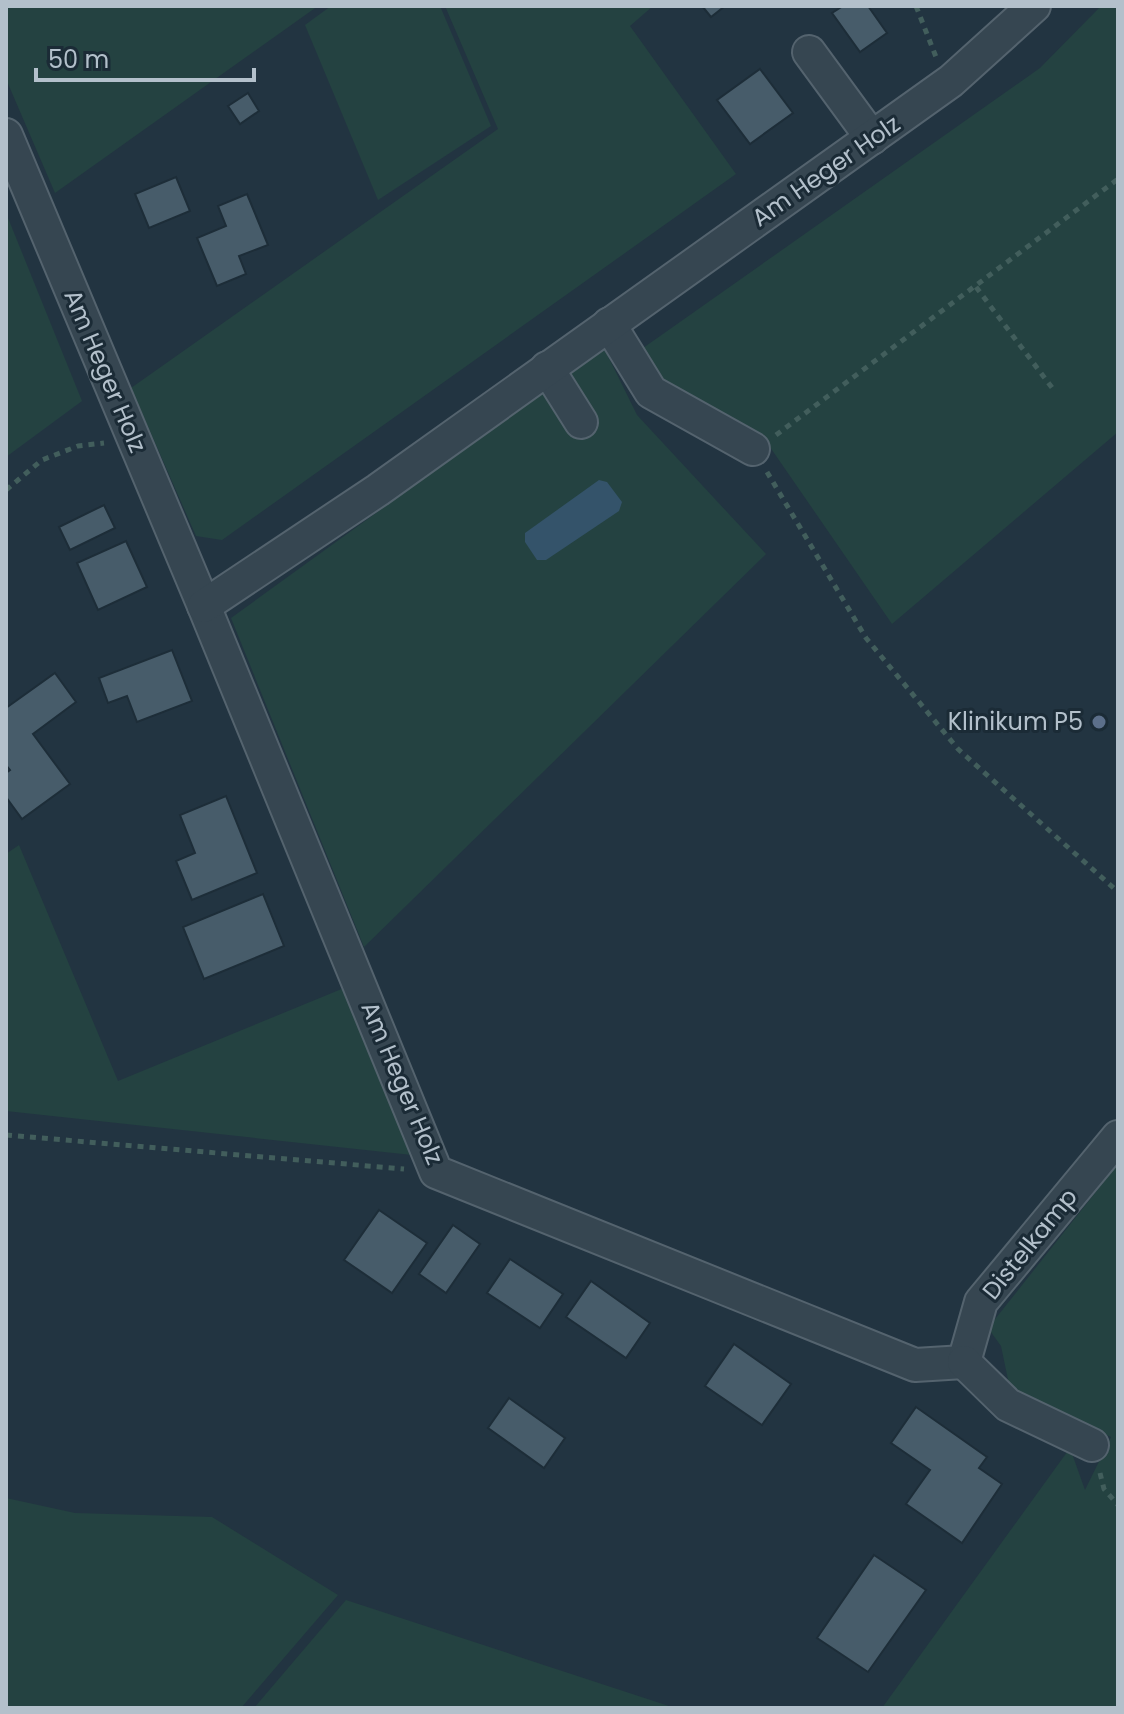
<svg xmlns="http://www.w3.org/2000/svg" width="1124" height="1714" font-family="Poppins,sans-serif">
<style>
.green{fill:#244241}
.water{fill:#34536a}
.building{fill:#475c6a;stroke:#1d2d38;stroke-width:2}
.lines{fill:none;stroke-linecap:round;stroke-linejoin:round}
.minor-casing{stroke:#54636e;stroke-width:36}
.path{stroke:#425e5c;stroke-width:5;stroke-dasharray:6 6;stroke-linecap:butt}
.minor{stroke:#364651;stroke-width:32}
.service-dot{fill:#5c6f8a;stroke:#1b2b36;stroke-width:3}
.labels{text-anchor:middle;stroke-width:6;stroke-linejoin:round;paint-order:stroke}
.street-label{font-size:24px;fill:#b3c0cb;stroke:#1b2b36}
.poi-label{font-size:24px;fill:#b3c0cb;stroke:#1b2b36;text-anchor:end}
</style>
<rect width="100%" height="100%" fill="#223441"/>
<g class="green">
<path d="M6 6H318L55 193 6 79Z"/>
<path d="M331 6H440L491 126 378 200 305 25Z"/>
<path d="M445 6H653L630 26 736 174 222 540 196 536 131 388 498 129Z"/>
<path d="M1101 6H1118V432L892 624 761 434 752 439 657 387 636 353 1040 68Z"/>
<path d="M6 213 82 401 6 457Z"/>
<path d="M604 348 637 415 766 554 364 947 231 618Z"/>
<path d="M19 845 118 1081 344 988 412 1155 6 1111V854Z"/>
<path d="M1118 1164V1708H882L1070 1448 1085 1490 1111 1437 1010 1389 1001 1346 988 1328Z"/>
<path d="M6 1498 75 1513 212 1517 338 1595 241 1708H6Z"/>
<path d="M346 1600 675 1708H254Z"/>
</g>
<path class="water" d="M599 480 607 482 622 502 619 511 546 560H537L525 542V533Z"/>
<g class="building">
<path d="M702 6H725L711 17Z"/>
<path d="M843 6H868L887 33 860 52 832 13Z"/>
<path d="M760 69 793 113 750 144 717 100Z"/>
<path d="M248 93 259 111 240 124 228 106Z"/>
<path d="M176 177 190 211 149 228 135 194Z"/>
<path d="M247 194 268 245 239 256 246 274 217 286 197 238 226 226 218 206Z"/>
<path d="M104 505 115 528 70 550 59 527Z"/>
<path d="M126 541 147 587 98 610 77 563Z"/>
<path d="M172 650 192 701 137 722 127 696 108 703 99 678Z"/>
<path d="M55 673 76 702 33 734 70 784 22 819 6 797V773L10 770 6 765V708Z"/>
<path d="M226 796 257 873 192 900 176 861 195 853 180 815Z"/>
<path d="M263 894 284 946 204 979 183 927Z"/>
<path d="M379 1210 427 1243 392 1293 344 1260Z"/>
<path d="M453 1225 480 1244 446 1293 419 1274Z"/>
<path d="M510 1259 563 1294 540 1328 487 1293Z"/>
<path d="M591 1281 650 1323 626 1358 566 1317Z"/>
<path d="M734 1344 791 1384 762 1425 705 1386Z"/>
<path d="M509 1398 565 1438 544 1468 488 1428Z"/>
<path d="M916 1407 987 1457 979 1468 1002 1484 962 1543 906 1504 930 1470 891 1443Z"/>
<path d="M874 1555 926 1590 868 1672 817 1638Z"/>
</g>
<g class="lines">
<defs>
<g id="minor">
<path d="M809 52 872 138"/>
<path d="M6 135 204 606 436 1172 915 1365 964 1362"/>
<path d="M609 324 651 392 753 449"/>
<path d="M547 368 581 422"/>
<path d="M204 606 378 490 951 81 1034 6"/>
<path d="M964 1362 981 1302 1118 1137"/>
<path d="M964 1362 1008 1405 1092 1445"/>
</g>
</defs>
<use href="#minor" class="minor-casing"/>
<g class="path">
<path d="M916 6 936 57"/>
<path d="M976 287 1053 389"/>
<path d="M776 435 1118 179"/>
<path d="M767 472 866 638 958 749 1118 892"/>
<path d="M6 490 42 460 78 446 104 443"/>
<path d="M6 1135 404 1169"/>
<path d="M1100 1473 1104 1489 1118 1505"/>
</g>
<use href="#minor" class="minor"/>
</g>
<circle class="service-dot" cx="1099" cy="722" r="8"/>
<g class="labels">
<g class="street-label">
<text transform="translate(826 171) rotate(-35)" y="8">Am Heger Holz</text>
<text transform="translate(105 371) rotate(67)" y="8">Am Heger Holz</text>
<text transform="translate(402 1083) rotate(67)" y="8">Am Heger Holz</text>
<text transform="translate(1030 1244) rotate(-51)" y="8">Distelkamp</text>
</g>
<g class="poi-label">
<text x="1083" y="730">Klinikum P5</text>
</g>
</g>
<rect width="1124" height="1714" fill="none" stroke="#b3c0cb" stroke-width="16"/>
<path d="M36 68v12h218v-12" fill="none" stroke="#b3c0cb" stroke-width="4"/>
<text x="48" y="68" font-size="24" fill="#b3c0cb" stroke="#1b2b36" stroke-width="6" paint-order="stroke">50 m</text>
</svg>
